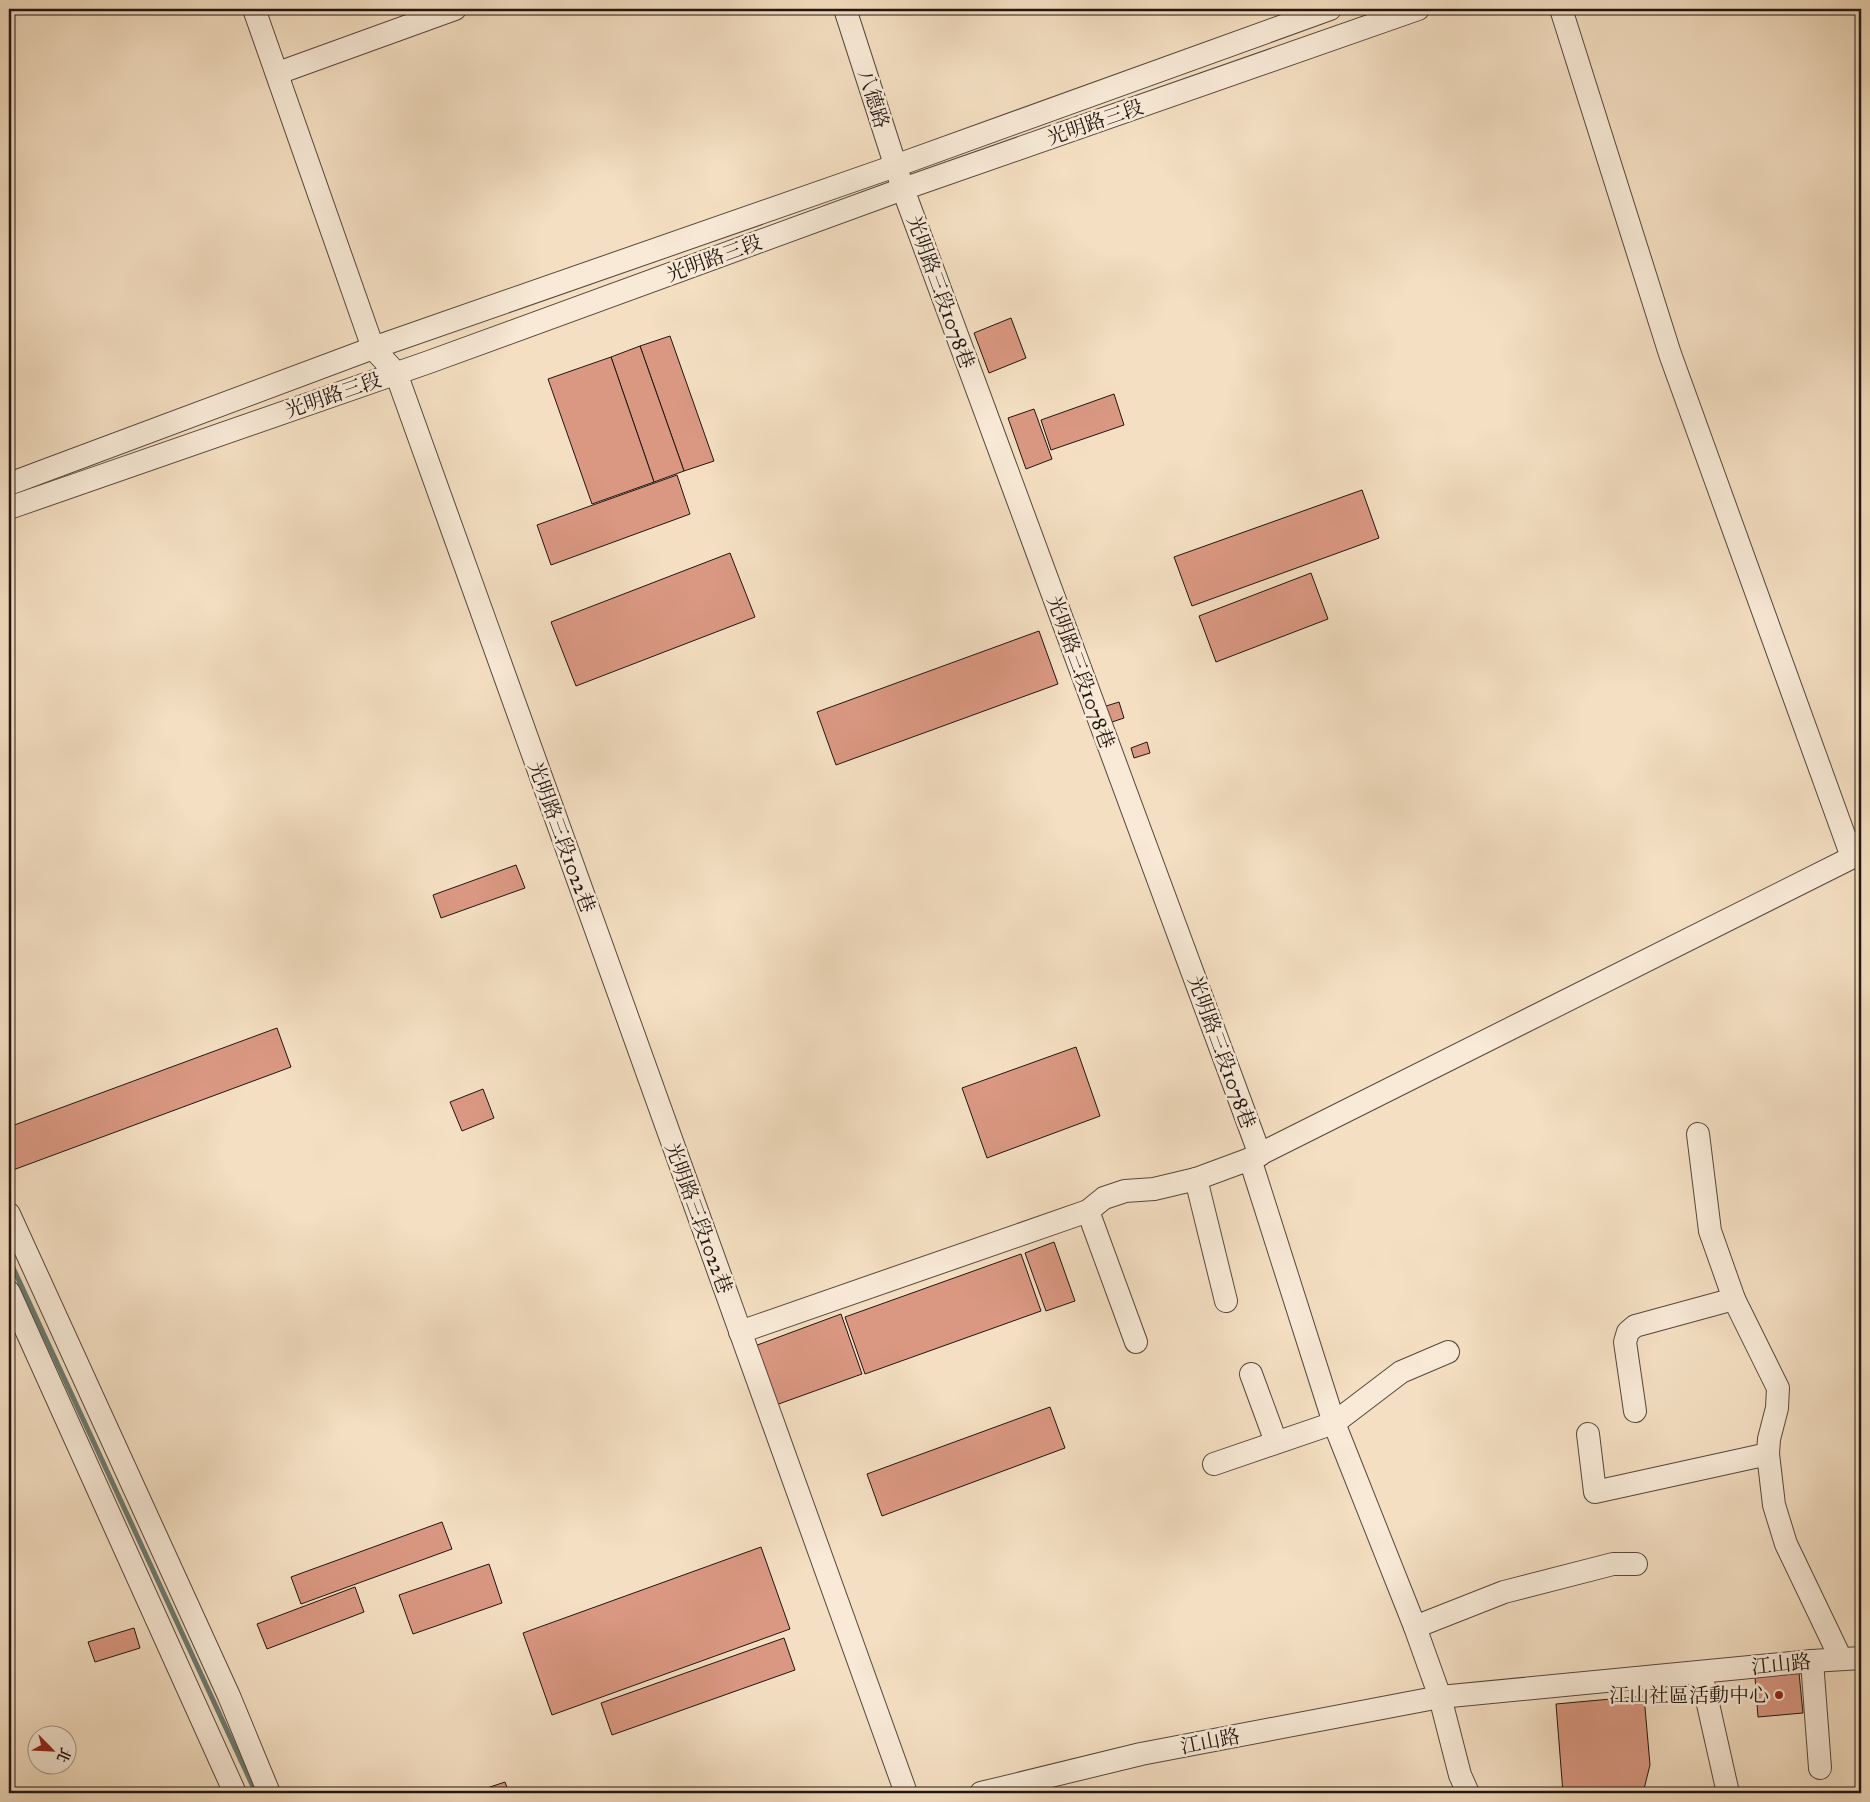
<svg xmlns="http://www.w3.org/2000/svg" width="1870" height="1802" font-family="'IM FELL Great Primer','Noto Serif TC',serif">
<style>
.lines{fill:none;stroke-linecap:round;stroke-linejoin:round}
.stream{stroke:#6b7a71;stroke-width:5}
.building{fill:#da9882;stroke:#211510}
.minor-casing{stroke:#56483c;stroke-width:24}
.minor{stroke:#f8ead7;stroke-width:22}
.poi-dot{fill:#8f2418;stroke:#f8ead7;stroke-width:2}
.labels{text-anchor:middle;stroke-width:5;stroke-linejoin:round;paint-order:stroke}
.street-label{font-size:20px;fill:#211510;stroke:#f8ead7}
.poi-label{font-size:20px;fill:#211510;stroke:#f8ead7;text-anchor:end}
</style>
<rect width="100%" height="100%" fill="#f4dfc2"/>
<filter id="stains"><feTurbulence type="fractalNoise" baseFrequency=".004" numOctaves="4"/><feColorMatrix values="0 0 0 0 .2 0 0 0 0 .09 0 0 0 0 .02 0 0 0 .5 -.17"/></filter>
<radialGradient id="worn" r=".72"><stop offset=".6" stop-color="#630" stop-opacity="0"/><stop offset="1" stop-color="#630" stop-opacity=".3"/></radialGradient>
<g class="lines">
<path class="stream" d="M9 1259 256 1793"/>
</g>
<g class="building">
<path d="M1011 318 1026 358 989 373 974 333Z"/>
<path d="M670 336 714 461 684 471 640 346Z"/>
<path d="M640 346 684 471 654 482 611 357Z"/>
<path d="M611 357 654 482 592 504 548 379Z"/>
<path d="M1114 394 1124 425 1051 450 1041 420Z"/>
<path d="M1034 409 1052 459 1026 469 1008 418Z"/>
<path d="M677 475 690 514 551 565 537 525Z"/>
<path d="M1362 490 1379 538 1192 606 1174 557Z"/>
<path d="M730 553 755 617 576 686 551 622Z"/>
<path d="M1311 573 1328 619 1216 662 1199 616Z"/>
<path d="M1039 631 1058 684 836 765 817 712Z"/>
<path d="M1119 702 1124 718 1109 723 1103 707Z"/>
<path d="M1147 742 1150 753 1134 758 1131 748Z"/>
<path d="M516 865 525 888 441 918 433 895Z"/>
<path d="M277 1028 291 1067 13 1170 9 1159V1127Z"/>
<path d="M1076 1047 1100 1116 987 1158 962 1088Z"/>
<path d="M483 1089 494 1118 462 1131 450 1102Z"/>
<path d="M1054 1242 1075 1301 1046 1311 1025 1253Z"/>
<path d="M1021 1254 1041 1311 865 1374 845 1317Z"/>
<path d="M841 1314 862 1374 773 1406 752 1347Z"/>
<path d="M1050 1407 1065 1448 882 1516 867 1474Z"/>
<path d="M442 1522 452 1549 301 1604 291 1577Z"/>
<path d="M761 1547 790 1629 552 1715 523 1633Z"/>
<path d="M489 1564 502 1603 413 1634 399 1595Z"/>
<path d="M355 1587 364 1612 267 1649 257 1624Z"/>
<path d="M134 1628 140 1648 95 1662 88 1642Z"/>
<path d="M784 1638 795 1670 612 1735 601 1703Z"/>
<path d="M1799 1673 1803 1713 1758 1717 1755 1677Z"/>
<path d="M1644 1696 1650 1765 1643 1793H1563L1556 1704Z"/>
<path d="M505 1782 509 1793H472Z"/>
</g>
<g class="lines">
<defs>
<g id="minor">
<path d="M254 9 373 348 396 373 906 1793"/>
<path d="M845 9 903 189 1260 1155"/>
<path d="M1561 9 1670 354 1852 857"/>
<path d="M278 73 455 9"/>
<path d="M9 484 373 348 895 166 1330 9"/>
<path d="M9 508 429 362 903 189 1418 9"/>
<path d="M1698 1134 1710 1231 1734 1299 1778 1388 1777 1408 1769 1439 1768 1454 1774 1505 1786 1544 1841 1659"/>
<path d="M1250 1159 1334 1423 1415 1627 1440 1697 1460 1775 1468 1793"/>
<path d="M1196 1179 1226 1301"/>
<path d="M1088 1211 1136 1342"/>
<path d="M9 1214 229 1696 269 1793"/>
<path d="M9 1292 235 1793"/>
<path d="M740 1332 1088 1211 1104 1198 1125 1191 1154 1189 1196 1179 1250 1159 1861 853"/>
<path d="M1251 1374 1276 1442"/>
<path d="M1635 1411 1625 1342 1628 1332 1635 1326 1734 1299"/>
<path d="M1588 1434 1595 1492 1768 1454"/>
<path d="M1214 1464 1334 1423 1401 1372 1448 1352"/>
<path d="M1415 1627 1504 1592 1613 1564H1636"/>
<path d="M1812 1661 1820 1768"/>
<path d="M1701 1673 1728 1793"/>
<path d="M981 1793 1141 1754 1440 1697 1812 1661 1861 1658"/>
</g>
</defs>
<use href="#minor" class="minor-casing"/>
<use href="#minor" class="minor"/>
</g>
<circle class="poi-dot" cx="1779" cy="1695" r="5"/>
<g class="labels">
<g class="street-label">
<text transform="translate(874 99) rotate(73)" y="7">八德路</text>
<text transform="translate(1095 122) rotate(-19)" y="7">光明路三段</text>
<text transform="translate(714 258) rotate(-20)" y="7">光明路三段</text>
<text transform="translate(941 292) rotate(70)" y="7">光明路三段1078巷</text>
<text transform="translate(333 395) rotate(-19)" y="7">光明路三段</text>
<text transform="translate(1081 672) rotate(70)" y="7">光明路三段1078巷</text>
<text transform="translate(562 837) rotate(70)" y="7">光明路三段1022巷</text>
<text transform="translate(1222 1052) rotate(70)" y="7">光明路三段1078巷</text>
<text transform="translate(699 1218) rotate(70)" y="7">光明路三段1022巷</text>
<text transform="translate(1781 1664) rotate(-6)" y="7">江山路</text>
<text transform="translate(1210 1741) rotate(-11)" y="7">江山路</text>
</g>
<g class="poi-label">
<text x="1769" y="1702">江山社區活動中心</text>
</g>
</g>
<rect width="1870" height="1802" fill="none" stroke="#f4dfc2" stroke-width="30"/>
<rect x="10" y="10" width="1850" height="1782" fill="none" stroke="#211510" stroke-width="2.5"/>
<rect x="15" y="15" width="1840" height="1772" fill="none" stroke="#211510"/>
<g transform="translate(52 1750) rotate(114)"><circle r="24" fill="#f8ead7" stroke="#a29587"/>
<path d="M0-4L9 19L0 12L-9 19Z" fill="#8f2418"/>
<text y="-8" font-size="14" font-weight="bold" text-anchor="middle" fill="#211510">北</text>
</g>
<rect width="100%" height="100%" filter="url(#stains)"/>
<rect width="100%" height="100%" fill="url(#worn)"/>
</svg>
